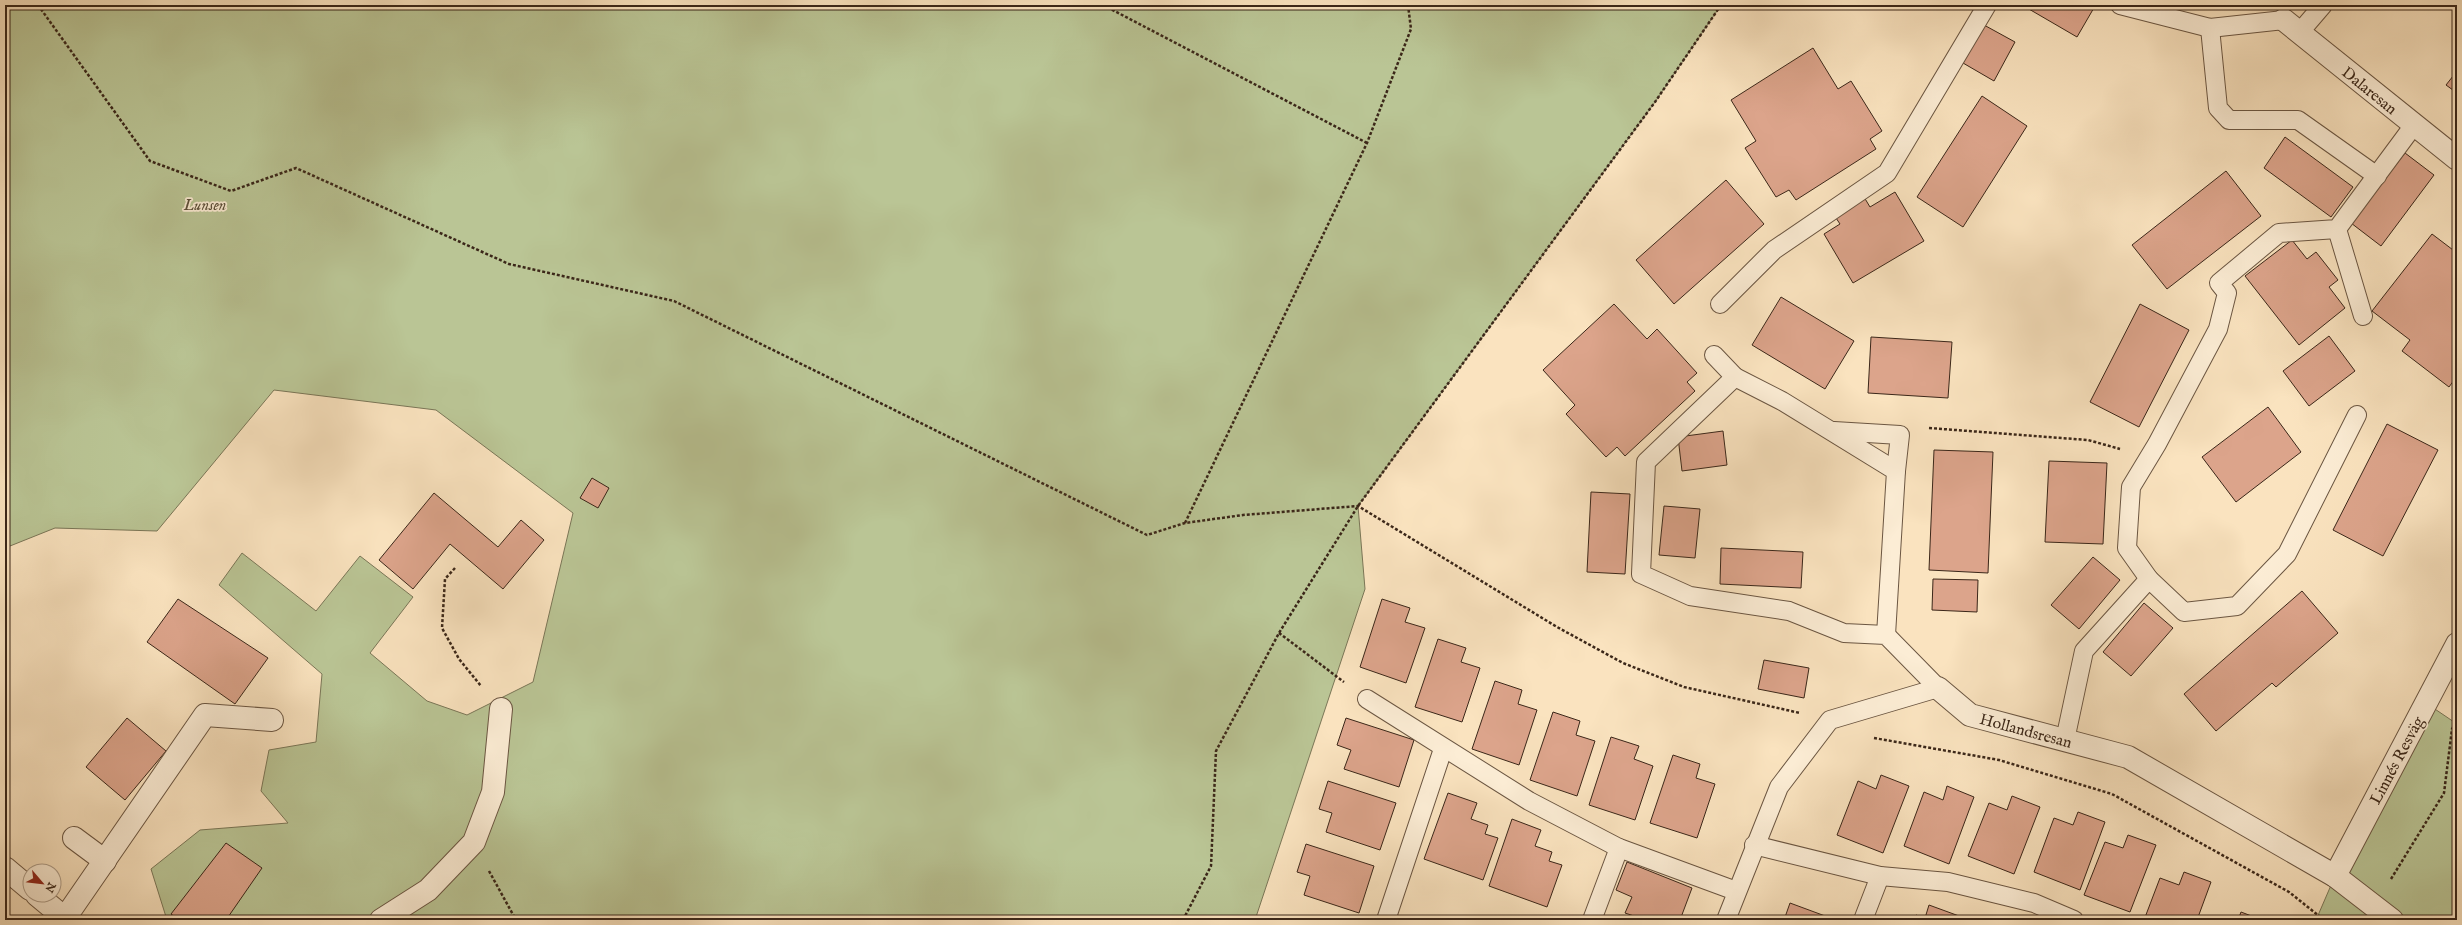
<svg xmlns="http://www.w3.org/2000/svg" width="2462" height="925" font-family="'IM FELL English',serif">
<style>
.green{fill:#bac595;stroke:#7a7657}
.building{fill:#dca48b;stroke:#3b2719}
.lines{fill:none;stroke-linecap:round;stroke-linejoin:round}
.lane-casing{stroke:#6b5642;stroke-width:20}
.street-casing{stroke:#6b5642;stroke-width:24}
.path{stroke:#3b2719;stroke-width:2.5;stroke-dasharray:3 2;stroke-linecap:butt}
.lane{stroke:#fcedd5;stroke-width:18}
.street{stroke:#fcedd5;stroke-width:22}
.labels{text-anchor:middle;stroke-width:3.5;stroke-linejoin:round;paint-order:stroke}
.street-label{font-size:16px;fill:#3b2719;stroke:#fcedd5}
.park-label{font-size:16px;font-style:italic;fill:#5b4e38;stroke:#fcedd5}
</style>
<rect width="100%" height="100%" fill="#fae3bf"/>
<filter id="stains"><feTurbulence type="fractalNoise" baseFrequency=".005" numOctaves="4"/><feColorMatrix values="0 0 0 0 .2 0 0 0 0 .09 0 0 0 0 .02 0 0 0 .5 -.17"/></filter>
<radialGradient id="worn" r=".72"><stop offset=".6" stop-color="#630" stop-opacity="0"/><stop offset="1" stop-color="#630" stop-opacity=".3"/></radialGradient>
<g class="green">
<path d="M5 5H1721L1655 102 1358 506 1365 589 1255 920H167L151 869 200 830 288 823 261 791 269 750 316 742 322 674 219 585 242 553 316 611 360 556 413 597 370 653 427 701 467 715 533 682 573 513 436 410 274 390 157 531 55 528 5 548Z"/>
<path d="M2426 703 2457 724V920H2316L2335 876Z"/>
</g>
<g class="building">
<path d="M2022 5H2092L2095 6 2077 37Z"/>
<path d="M1984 25 2015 42 1994 81 1963 63Z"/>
<path d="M1813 48 1838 89 1851 81 1882 131 1870 139 1876 149 1796 200 1789 190 1776 197 1745 148 1756 141 1731 100Z"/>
<path d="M2457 71V93L2446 85Z"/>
<path d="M1982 96 2027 126 1963 227 1917 197Z"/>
<path d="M2285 137 2353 187 2331 217 2264 168Z"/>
<path d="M2405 153 2434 175 2381 246 2351 223Z"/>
<path d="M2226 171 2261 216 2167 289 2132 245Z"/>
<path d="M1726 180 1764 224 1674 304 1636 260Z"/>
<path d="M1895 192 1924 241 1853 283 1824 234 1840 224 1834 215 1864 197 1870 207Z"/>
<path d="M2432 234 2457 253V376L2449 387 2402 351 2410 340 2372 311Z"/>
<path d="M2292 240 2307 259 2316 252 2338 280 2329 287 2345 308 2299 345 2245 276Z"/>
<path d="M1781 297 1854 341 1825 389 1752 345Z"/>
<path d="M1614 304 1647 339 1657 329 1697 373 1687 382 1695 391 1625 456 1617 447 1606 457 1566 414 1575 405 1543 370Z"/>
<path d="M2140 304 2189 330 2139 427 2090 402Z"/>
<path d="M2329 336 2355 371 2309 406 2283 371Z"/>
<path d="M1871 337 1952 342 1948 398 1868 393Z"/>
<path d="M2268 407 2301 452 2236 502 2202 457Z"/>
<path d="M2387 424 2438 450 2383 556 2333 530Z"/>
<path d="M1723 431 1727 465 1682 471 1678 437Z"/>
<path d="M1934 450 1993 452 1988 573 1929 570Z"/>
<path d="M2049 461 2107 463 2103 544 2045 542Z"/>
<path d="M592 478 609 488 598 508 580 498Z"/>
<path d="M1591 492 1630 494 1625 574 1587 572Z"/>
<path d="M434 493 498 547 521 520 544 540 503 589 450 544 413 589 379 560Z"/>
<path d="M1664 506 1700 509 1695 558 1659 555Z"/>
<path d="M1721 548 1803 552 1801 588 1720 584Z"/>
<path d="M2093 557 2120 580 2079 629 2051 605Z"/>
<path d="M1933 579 1978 580 1977 612 1932 610Z"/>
<path d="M2302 591 2338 633 2276 687 2272 683 2216 731 2184 694Z"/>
<path d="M178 599 268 658 235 704 147 642Z"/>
<path d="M1382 599 1410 608 1405 622 1425 628 1406 683 1360 667Z"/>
<path d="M2144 603 2173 628 2131 676 2103 652Z"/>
<path d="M1438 639 1466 648 1461 662 1480 668 1462 722 1415 707Z"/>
<path d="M1764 660 1809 668 1804 698 1758 689Z"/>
<path d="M1495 681 1522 690 1518 704 1537 710 1519 765 1472 749Z"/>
<path d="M1553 712 1580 721 1576 735 1595 741 1577 796 1530 780Z"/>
<path d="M127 718 166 751 125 800 86 767Z"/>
<path d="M1346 718 1414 740 1399 787 1344 769 1351 750 1337 745Z"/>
<path d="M1611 737 1639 746 1634 759 1653 766 1635 820 1589 805Z"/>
<path d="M1673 755 1700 764 1696 778 1715 784 1697 838 1650 823Z"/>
<path d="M1881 775 1909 786 1883 853 1837 835 1858 781 1876 789Z"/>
<path d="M1328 781 1396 803 1380 850 1326 832 1332 813 1319 809Z"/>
<path d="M1947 786 1974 797 1949 864 1904 846 1924 792 1943 800Z"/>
<path d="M1448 793 1477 803 1471 819 1488 825 1485 834 1498 838 1483 880 1424 859Z"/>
<path d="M2012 796 2040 807 2014 874 1968 856 1989 803 2007 810Z"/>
<path d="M2078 812 2105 822 2080 890 2034 872 2054 818 2073 825Z"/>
<path d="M1512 819 1541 830 1535 846 1552 852 1549 861 1562 865 1547 907 1489 886Z"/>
<path d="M2128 835 2156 845 2130 912 2084 895 2105 842 2123 848Z"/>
<path d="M226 843 262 868 226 920H179L171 914Z"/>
<path d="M1306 844 1374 866 1359 913 1304 895 1310 876 1297 872Z"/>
<path d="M1627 862 1692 888 1680 920H1632L1634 916 1625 913 1632 897 1616 890Z"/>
<path d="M2184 872 2211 882 2197 920H2144L2160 878 2179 885Z"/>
<path d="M1790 903 1836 920H1784Z"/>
<path d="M1929 905 1970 920H1914L1916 915 1925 918Z"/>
<path d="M2241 912 2262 920H2238Z"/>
</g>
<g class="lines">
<defs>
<g id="lane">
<path d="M2120 5 2210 28 2284 20"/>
<path d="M2210 28 2218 108 2229 120H2298L2377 176"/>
<path d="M2299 33 2323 5"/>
<path d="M2337 229 2363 316"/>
<path d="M1720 304 1774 250 1887 173 1987 5"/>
<path d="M1714 355 1735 377 1646 462 1641 574 1690 596 1789 611 1844 633 1886 635 1938 688 1830 720 1779 787 1726 920"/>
<path d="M1735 377 1782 401 1896 471 1886 635"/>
<path d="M1834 431 1900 435 1896 471"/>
<path d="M2149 579 2127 548 2131 487 2157 444 2218 329 2227 293 2219 283 2279 233 2337 229 2414 125"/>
<path d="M1367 699 1529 801 1619 848 1736 891"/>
<path d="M2065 740 2084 651 2149 579 2184 612 2237 606 2287 554 2357 415"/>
<path d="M1754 845 1880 876 1948 882 2034 903 2074 920"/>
<path d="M1386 920 1443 749"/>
<path d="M1592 920 1619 848"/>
<path d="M1863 920 1880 876"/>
</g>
<g id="street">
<path d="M2284 20 2457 159"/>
<path d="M1938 688 1970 715 2128 757 2335 876 2392 920"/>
<path d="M74 838 105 861"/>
<path d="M5 868 30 889"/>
<path d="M2335 876 2457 644"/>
<path d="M37 895 67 920"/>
<path d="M65 918 205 715 272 720"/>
<path d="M381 920 428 890 474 842 493 792 501 709"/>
</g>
</defs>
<use href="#lane" class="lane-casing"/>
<use href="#street" class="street-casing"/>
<g class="path">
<path d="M38 5 150 161 231 191 296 168 509 264 674 301 1147 535 1185 523 1243 515 1358 506 1557 627 1623 663 1684 687 1800 713"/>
<path d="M1103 5 1367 143"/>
<path d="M1929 428 2088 440 2120 449"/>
<path d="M1185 523 1367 143 1411 29 1408 5"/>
<path d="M455 568 445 579 442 628 459 659 481 686"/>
<path d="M1279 633 1344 682"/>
<path d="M1874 738 1999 760 2112 794 2289 892 2324 920"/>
<path d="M489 871 516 920"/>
<path d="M2391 879 2444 793 2452 729 2457 720"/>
<path d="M1183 920 1211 866 1216 751 1279 633 1358 506 1655 102 1721 5"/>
</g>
<use href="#lane" class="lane"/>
<use href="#street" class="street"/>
</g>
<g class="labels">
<g class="street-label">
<text transform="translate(2370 90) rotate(39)" y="6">Dalaresan</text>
<text transform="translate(2026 730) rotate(15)" y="6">Hollandsresan</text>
<text transform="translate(2396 760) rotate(-62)" y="6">Linnés Resväg</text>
</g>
<g class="park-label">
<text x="205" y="210">Lunsen</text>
</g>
</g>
<rect width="2462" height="925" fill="none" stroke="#fae3bf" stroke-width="20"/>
<rect x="6" y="6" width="2450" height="913" fill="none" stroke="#3b2719" stroke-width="2"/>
<rect x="10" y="10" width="2442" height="905" fill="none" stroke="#3b2719"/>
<g transform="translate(42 883) rotate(118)"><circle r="19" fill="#fcedd5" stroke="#af9e8a"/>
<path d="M0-3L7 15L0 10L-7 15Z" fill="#8f2418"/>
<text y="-6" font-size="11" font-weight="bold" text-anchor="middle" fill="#3b2719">N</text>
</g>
<rect width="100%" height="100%" filter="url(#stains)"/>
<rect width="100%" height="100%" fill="url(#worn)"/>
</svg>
